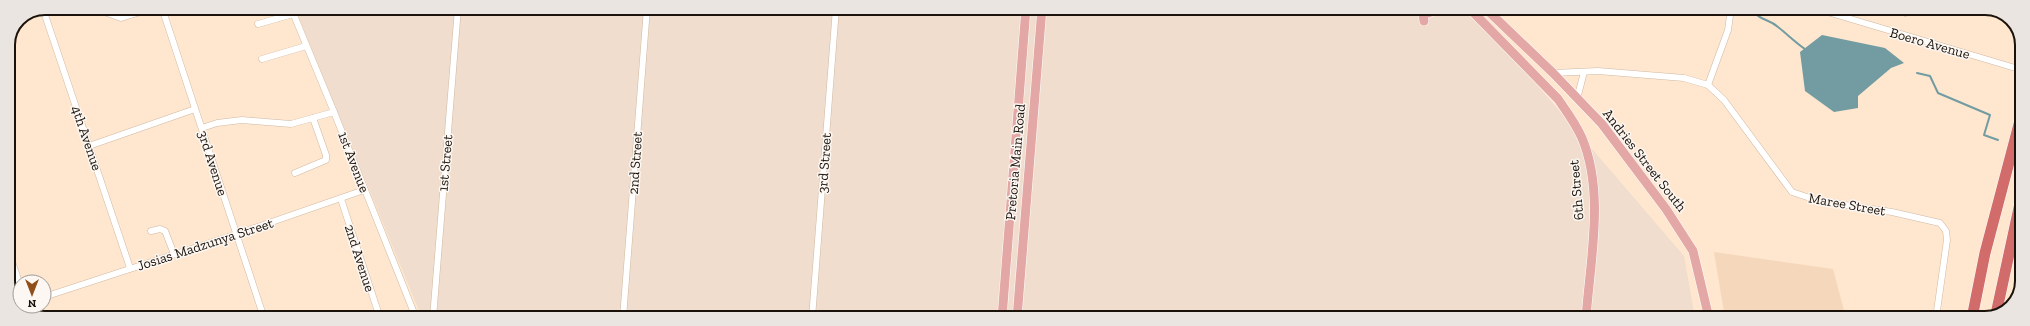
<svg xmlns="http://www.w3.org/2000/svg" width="2030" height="326" font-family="'Zilla Slab',serif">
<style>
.built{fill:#f5d8bc}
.industrial{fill:#f0ddcd}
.water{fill:#729ca1}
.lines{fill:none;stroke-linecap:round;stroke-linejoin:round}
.stream{stroke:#729ca1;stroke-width:2}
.minor-casing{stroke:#d0b9a3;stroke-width:7}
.primary-casing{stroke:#fff;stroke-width:10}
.motorway-casing{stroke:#fff;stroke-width:12}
.minor{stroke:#fff;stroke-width:6}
.primary{stroke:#e3a7a6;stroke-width:9}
.motorway{stroke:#d16c6a;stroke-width:11}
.labels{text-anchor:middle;stroke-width:3;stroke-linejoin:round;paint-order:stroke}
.street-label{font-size:14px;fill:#1b130b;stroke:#fcf7f2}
.rim{fill:none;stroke:#1b130b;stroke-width:2}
</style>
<rect width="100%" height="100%" fill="#fee6cf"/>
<path class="built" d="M1714 252 1833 269 1846 318H1725Z"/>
<path class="industrial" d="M295 8H1471L1684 256 1695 318H422Z"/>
<path class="water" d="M1822 35 1885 48 1904 63 1891 68 1858 96V108L1834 112 1805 91 1800 52Z"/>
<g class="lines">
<g class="stream">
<path d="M1750 8C1761 22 1768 18 1778 27 1787 34 1795 42 1805 49"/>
<path d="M1917 73 1930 76 1938 93 1990 115 1984 135 1998 140"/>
</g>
<defs>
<g id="minor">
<path d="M93 8 121 18 154 8"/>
<path d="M162 8 264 318"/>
<path d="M291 8 334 112 416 318"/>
<path d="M1814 8 2022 70"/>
<path d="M43 9 130 268"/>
<path d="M1905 13 1906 8"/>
<path d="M258 24 293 14"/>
<path d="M262 59 306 46"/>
<path d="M1553 73 1598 71 1684 78 1708 85 1724 100 1792 192 1819 201 1892 212 1940 223 1946 231 1947 240 1936 318"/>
<path d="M1708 85 1728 30 1731 8"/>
<path d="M1577 99 1584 72"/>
<path d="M202 128 217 123 242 120 291 124 334 112"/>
<path d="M89 146 195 109"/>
<path d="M295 173 326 160V155L313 118"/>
<path d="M341 199 380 318"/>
<path d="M151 231 160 229 165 231 174 254"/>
<path d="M8 250 20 285"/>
<path d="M44 297 237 234 364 190"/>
<path d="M18 305H20"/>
<path d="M27 306 28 312"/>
<path d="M433 318 458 8"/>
<path d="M623 318 647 8"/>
<path d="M812 318 836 8"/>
</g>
<g id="primary">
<path d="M1422 8 1424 21"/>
<path d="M1469 8 1558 99C1567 112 1576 124 1582 138 1605 193 1590 261 1586 318"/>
<path d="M1485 8 1553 73 1602 124 1666 209 1693 251 1709 318"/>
<path d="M1428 13 1441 8"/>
<path d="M1002 318 1026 8"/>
<path d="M1017 318 1042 8"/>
</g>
<g id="motorway">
<path d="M1996 314 2022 194"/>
<path d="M1972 318 1985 253 2022 113"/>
</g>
</defs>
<use href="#minor" class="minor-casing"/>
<use href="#primary" class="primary-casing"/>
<use href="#motorway" class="motorway-casing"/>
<use href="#minor" class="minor"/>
<use href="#primary" class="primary"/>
<use href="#motorway" class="motorway"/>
</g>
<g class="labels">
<g class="street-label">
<text transform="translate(1930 43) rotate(16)" y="5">Boero Avenue</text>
<text transform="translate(87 138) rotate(71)" y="5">4th Avenue</text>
<text transform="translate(1645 160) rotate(52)" y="5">Andries Street South</text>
<text transform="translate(354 162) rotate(69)" y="5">1st Avenue</text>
<text transform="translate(1015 162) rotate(-85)" y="5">Pretoria Main Road</text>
<text transform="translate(213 163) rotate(72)" y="5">3rd Avenue</text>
<text transform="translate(445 163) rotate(-85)" y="5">1st Street</text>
<text transform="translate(635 163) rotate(-86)" y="5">2nd Street</text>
<text transform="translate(824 163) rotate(-86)" y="5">3rd Street</text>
<text transform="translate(1576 190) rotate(-95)" y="5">6th Street</text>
<text transform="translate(1847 204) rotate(10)" y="5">Maree Street</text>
<text transform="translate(205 244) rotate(-18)" y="5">Josias Madzunya Street</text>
<text transform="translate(360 258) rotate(72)" y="5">2nd Avenue</text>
</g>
</g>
<path d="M0 0H2030V326H0ZM45 15H1985A30 30 0 0 1 2015 45V281A30 30 0 0 1 1985 311H45A30 30 0 0 1 15 281V45A30 30 0 0 1 45 15Z" fill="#eae5e0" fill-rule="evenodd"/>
<path class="rim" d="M45 15H1985A30 30 0 0 1 2015 45V281A30 30 0 0 1 1985 311H45A30 30 0 0 1 15 281V45A30 30 0 0 1 45 15Z"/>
<g transform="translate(32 294) rotate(180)"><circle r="19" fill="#fcf7f2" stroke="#a29c96"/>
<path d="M0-3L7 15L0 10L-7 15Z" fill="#904e1b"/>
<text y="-6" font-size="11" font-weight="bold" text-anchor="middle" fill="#1b130b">N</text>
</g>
</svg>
